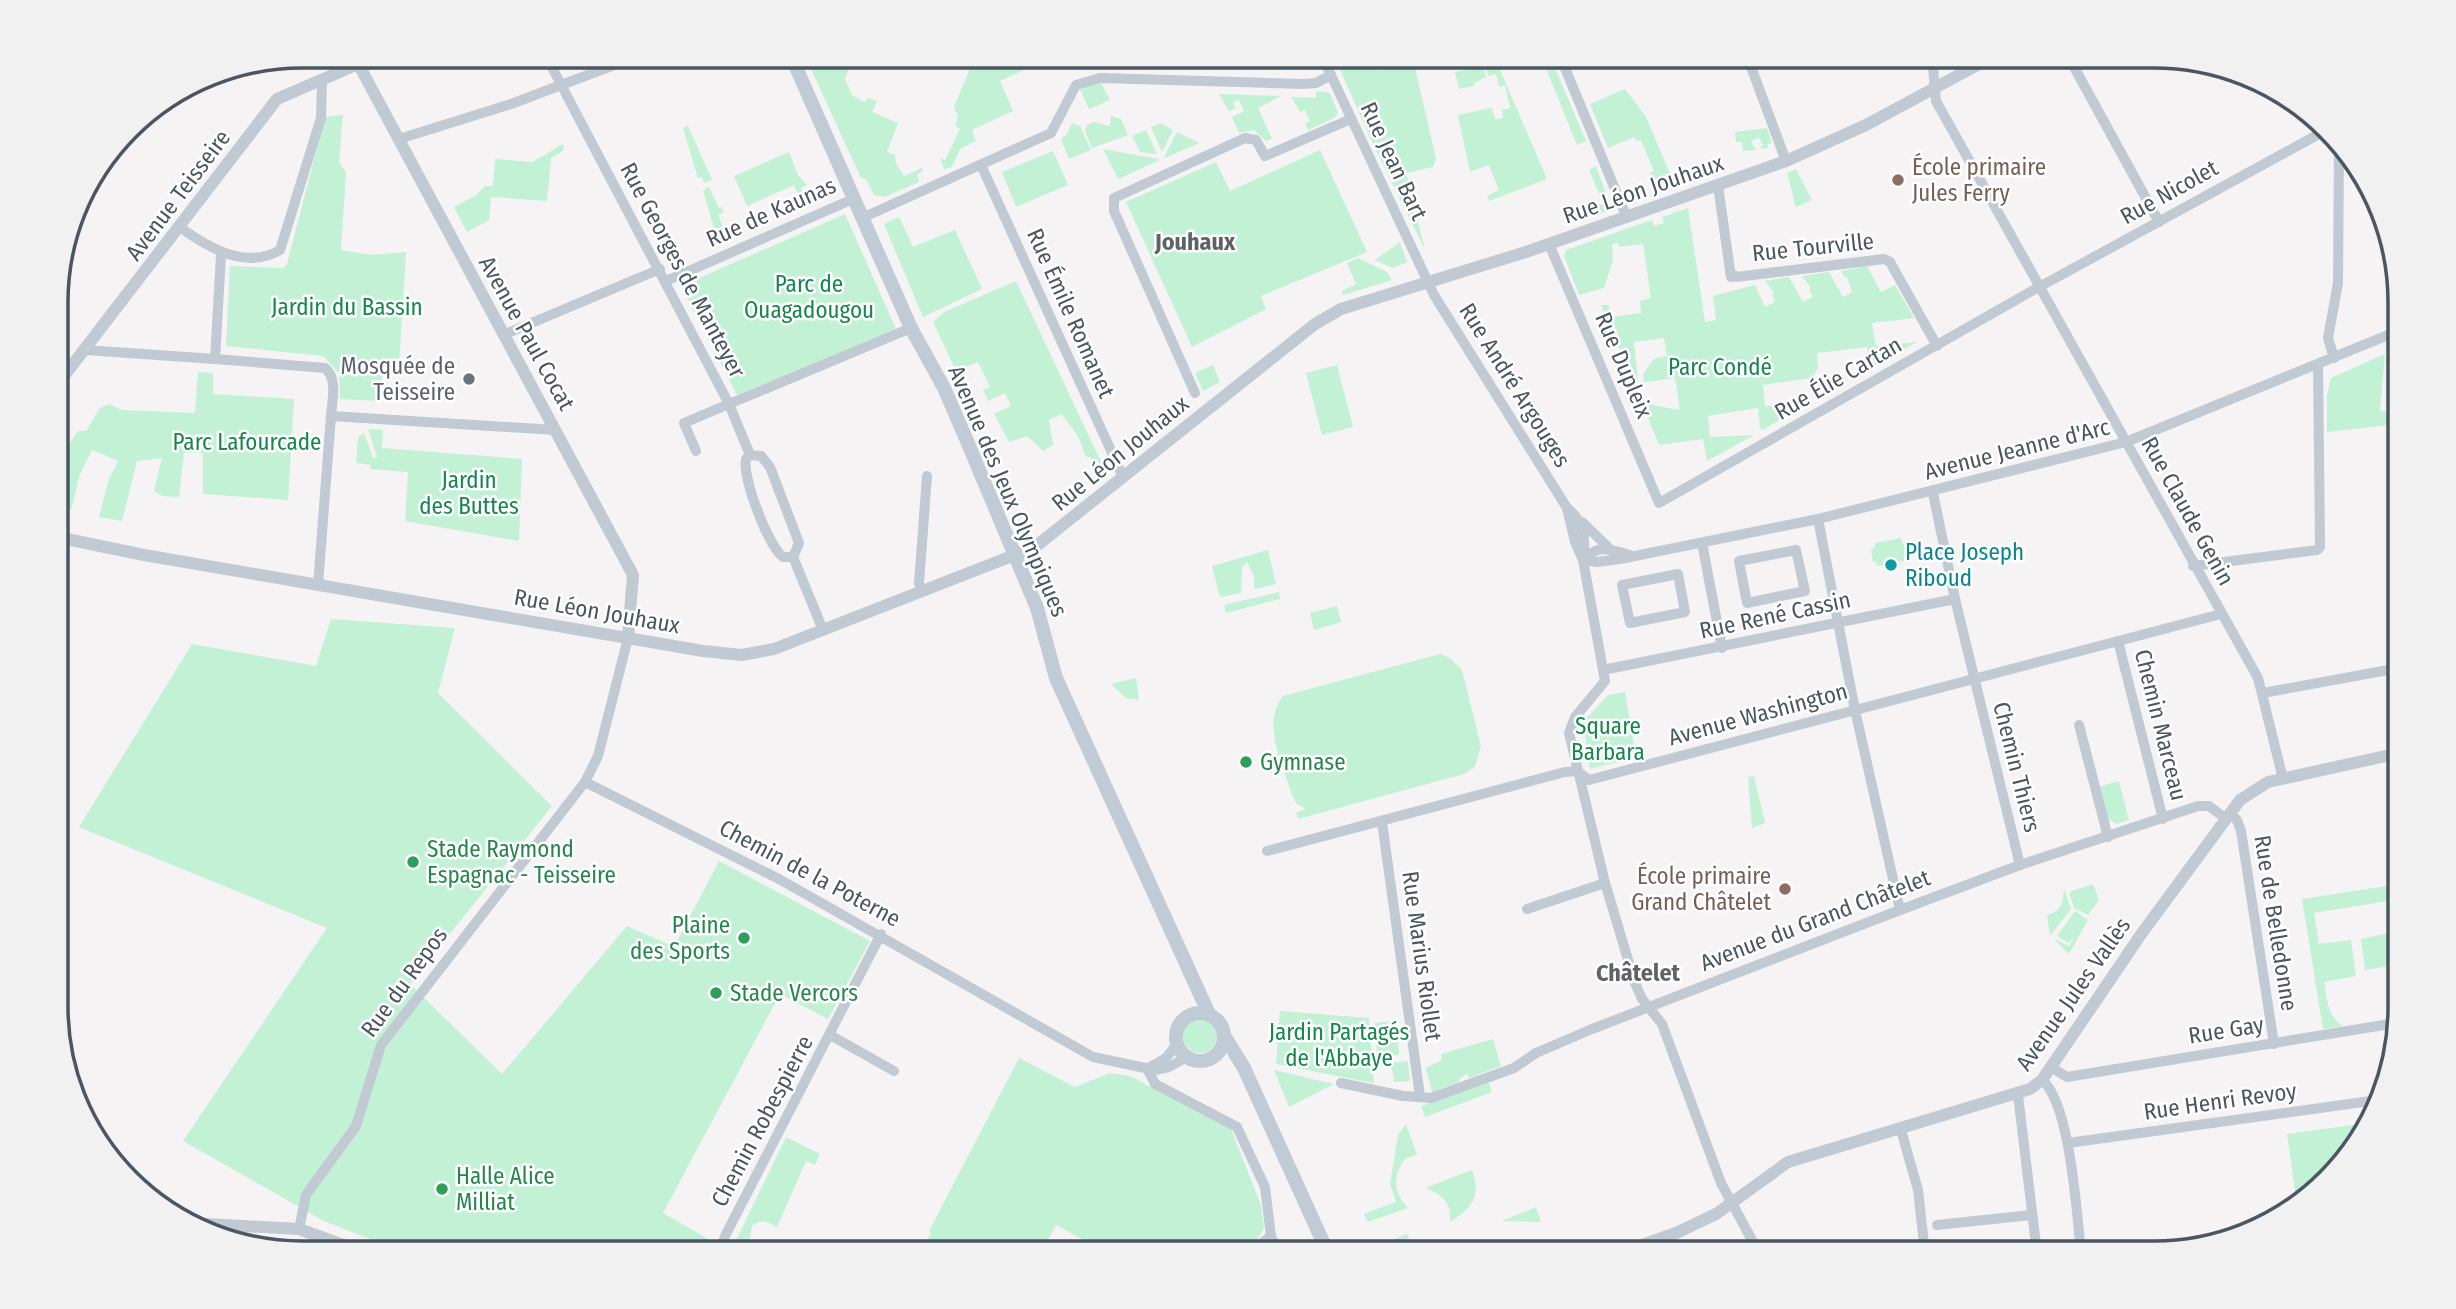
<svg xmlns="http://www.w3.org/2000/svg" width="2456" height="1309" font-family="'Fira Sans Condensed',sans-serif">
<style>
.green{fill:#c3f1d5}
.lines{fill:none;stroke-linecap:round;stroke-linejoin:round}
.minor{stroke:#c1cad2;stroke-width:10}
.tertiary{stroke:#c1cad2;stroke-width:12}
.secondary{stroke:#c1cbd6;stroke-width:14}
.education-dot{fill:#8d6e63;stroke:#fff;stroke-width:2.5}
.worship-dot{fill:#6b7280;stroke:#fff;stroke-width:2.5}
.culture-dot{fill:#0f9aa8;stroke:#fff;stroke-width:2.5}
.leisure-dot{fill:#2e9e5b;stroke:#fff;stroke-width:2.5}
.labels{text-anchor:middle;stroke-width:5;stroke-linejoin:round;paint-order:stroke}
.street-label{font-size:23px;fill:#4a5661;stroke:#fff}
.education-label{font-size:23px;fill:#785e54;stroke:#fff;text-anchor:start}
.park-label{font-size:23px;fill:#17864f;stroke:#fff}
.worship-label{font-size:23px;fill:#5b616d;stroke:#fff;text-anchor:end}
.culture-label{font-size:23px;fill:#0d838f;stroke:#fff;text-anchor:start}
.leisure-label{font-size:23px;fill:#27864d;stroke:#fff;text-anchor:start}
.neighbourhood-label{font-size:24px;font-weight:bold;fill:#5f6368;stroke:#fff}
.rim{fill:none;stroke:#4a5661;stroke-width:3.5}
</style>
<rect width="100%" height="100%" fill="#f5f3f3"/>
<g class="green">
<path d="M805 56H854L845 79 852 95 864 102 868 98 877 101 872 112 898 123 887 152 895 155 896 164 904 176 922 168 923 171 917 175 919 182 884 197 874 195 866 179 861 178Z"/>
<path d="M975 56H1018L1024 70 1000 81 1013 111 972 130 976 141 960 149 952 167 944 169 940 158 945 160 960 129 955 126 958 117 954 107Z"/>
<path d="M1164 56H1220L1219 69 1163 65Z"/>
<path d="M1334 56H1372L1377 71 1414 63 1436 159 1433 167 1406 173 1425 250 1373 144Z"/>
<path d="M1474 56H1481L1486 77 1474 83V86L1459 89 1455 72 1477 68Z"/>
<path d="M1484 56H1494L1547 179 1489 201 1487 196 1499 190 1489 165 1470 172 1458 115 1492 108 1495 119 1503 118 1502 110 1510 108 1505 86 1499 87 1496 74 1488 76Z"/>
<path d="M1541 56H1550L1586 141 1577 145Z"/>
<path d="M1100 81 1110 100 1089 109 1079 87Z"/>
<path d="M1625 89 1646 117 1676 188 1658 194 1650 173 1654 171 1641 140 1636 141 1634 137 1608 148 1590 104Z"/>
<path d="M1316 91 1330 93 1338 113 1334 118 1308 130 1305 124 1310 121 1305 110 1300 112 1291 97 1316 98Z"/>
<path d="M1219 94 1281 96 1258 108 1272 139 1266 141 1254 130 1239 133 1232 117 1244 111 1239 100 1233 102 1236 108 1229 111Z"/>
<path d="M343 115 339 162 346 172 341 250 371 255 406 252 399 366 383 365 381 401 340 399 339 373 323 356 226 346 230 266 283 268 287 264 325 117Z"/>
<path d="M1111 116 1121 119 1128 135 1092 148 1085 131 1087 125 1094 122 1110 126Z"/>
<path d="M1072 123 1080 126 1091 150 1069 159 1061 139 1067 134Z"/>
<path d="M1161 123 1173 130 1162 152 1151 127Z"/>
<path d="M688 126 712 180 704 183 702 177 698 178 683 128Z"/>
<path d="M1767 128 1772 143 1768 144V148L1760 149 1763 145 1759 138 1751 141 1756 150 1743 151 1742 142H1736L1735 132Z"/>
<path d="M1146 130 1157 154 1140 152 1132 136Z"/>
<path d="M1177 132 1199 143 1165 158 1164 157Z"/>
<path d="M560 145H564L563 151 551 158 547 201 491 197 489 220 467 232 454 207 475 196 485 186H493L495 159 533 162C542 155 551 153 560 145Z"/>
<path d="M1103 149 1159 159 1160 160 1118 179Z"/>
<path d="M1320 150 1367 252 1261 296 1266 309 1192 347 1126 202 1216 162 1230 191Z"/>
<path d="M1053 151 1068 185 1016 207 1002 172Z"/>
<path d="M789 152 798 175 807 185 801 188 807 201 812 199 815 204 804 209 794 185 747 206 734 176Z"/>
<path d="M1596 166 1611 208 1597 216 1595 209 1603 203 1589 170Z"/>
<path d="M1796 169 1812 200 1796 207 1787 173Z"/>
<path d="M709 187 719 208 722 207 724 212 718 215 729 241 719 246 703 190Z"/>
<path d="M1688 208 1705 322 1716 320 1713 296 1755 285 1765 307 1775 302 1772 295 1774 293 1765 281 1789 277 1803 302 1813 297 1809 290 1811 288 1802 276 1829 272 1843 297 1852 292 1847 277 1845 278 1841 271 1867 266 1881 292 1895 285 1914 318 1872 323 1876 346 1917 342 1871 368 1867 347 1817 353 1818 368 1812 378 1763 385 1765 406 1786 404 1787 415 1763 430 1760 428 1758 408 1708 416 1710 437 1754 435 1707 461 1703 439 1659 445 1642 403 1680 410 1675 378 1644 382 1643 374 1654 359 1667 356 1664 338 1634 342 1640 398 1601 305H1609L1610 317 1641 313 1640 301 1651 298 1643 244 1619 247 1618 243 1612 244 1613 260 1604 288 1579 295 1564 256 1566 250 1652 220 1654 226 1664 223 1662 217Z"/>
<path d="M845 214 896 329 737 395 681 286Z"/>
<path d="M899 217 913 247 955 230 982 289 923 317 884 224Z"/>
<path d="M1400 242 1407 262 1393 268 1375 260Z"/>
<path d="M1358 258 1387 272 1392 280 1343 295 1342 291 1356 284 1347 263Z"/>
<path d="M1016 281 1103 466 1098 470 1090 457H1086L1078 436 1062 414 1049 420 1053 445 1043 451 1027 436 1009 442 994 414 1011 406 1005 393 988 401 983 390 990 387 978 362 956 371 933 322 944 312Z"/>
<path d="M2385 354 2380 411 2396 412 2398 407V424L2327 432V396L2331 378Z"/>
<path d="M1213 365 1220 382 1203 391 1195 373Z"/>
<path d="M1337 365 1353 427 1322 435 1306 373Z"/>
<path d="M198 372 213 373V394L294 399 288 500 203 494V453H184L179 497 162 496 154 491 162 458 137 461 122 521 99 517 109 479 118 461 92 450 80 474 71 510 57 506V469L60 465 57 463 78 431H86L100 408 109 404 122 410 195 413Z"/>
<path d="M368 429 383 430 382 448 522 459 519 541 405 521 408 472 370 469 371 465 356 463 358 438 364 433 373 458 377 457Z"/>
<path d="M1901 538 1902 544 1906 543 1909 557 1904 558V561L1877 566 1876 562H1873L1871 549 1875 548V543Z"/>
<path d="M1268 550 1276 584 1254 589V576L1247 562 1242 568 1241 593 1220 597 1212 566Z"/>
<path d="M1279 592 1280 599 1226 613 1224 605Z"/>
<path d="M1337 606 1341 622 1314 630 1310 613Z"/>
<path d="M331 619 455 628 438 693 552 806 410 984 502 1074 627 926 674 947 719 861 870 941 828 1019 780 994 663 1213 715 1243 712 1253H406L324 1221 183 1141 327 928 79 827 192 644 316 666Z"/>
<path d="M1440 654 1450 658 1462 670 1481 746 1475 767 1464 774 1298 819 1296 813 1306 809 1297 804 1292 795C1283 765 1261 724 1283 696Z"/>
<path d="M1136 678 1139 700 1126 698 1111 684Z"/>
<path d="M1625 692 1636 757 1590 769 1583 722 1608 695Z"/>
<path d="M1754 776 1765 823 1752 828 1748 777Z"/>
<path d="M2119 781 2129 820 2116 824 2106 817 2098 787Z"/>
<path d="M2093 884 2099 900 2088 915 2074 908 2069 892Z"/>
<path d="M2400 884V964L2365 970 2361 939 2398 931 2393 900 2314 913 2319 944 2351 940 2356 976 2324 982C2327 1001 2328 1017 2343 1026L2323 1029 2302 899Z"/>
<path d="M2064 888 2071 909 2050 936 2047 915C2062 912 2063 901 2064 888Z"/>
<path d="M2075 911 2088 920 2069 954 2054 939 2069 946 2074 938 2068 943 2057 936Z"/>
<path d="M1280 1011 1369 1018 1374 1083 1276 1064Z"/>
<circle cx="1200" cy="1036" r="17"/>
<path d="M1396 1021 1399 1055 1377 1056 1375 1023Z"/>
<path d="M1493 1039 1501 1066 1469 1078 1467 1074 1460 1078 1459 1082 1432 1092 1426 1068 1442 1060 1441 1054Z"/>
<path d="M1019 1058 1075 1087 1110 1073 1130 1076 1231 1129 1261 1205 1264 1228 1257 1240 1228 1253H1108L1056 1225 1041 1253 916 1250 917 1246 924 1247 931 1232 929 1231Z"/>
<path d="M1408 1061 1410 1081 1394 1082 1391 1063Z"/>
<path d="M1274 1070 1334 1084 1289 1107Z"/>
<path d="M1488 1081 1492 1092 1425 1117 1421 1106Z"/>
<path d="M2368 1123 2297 1204 2287 1134Z"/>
<path d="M1406 1124 1417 1155 1405 1159C1392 1177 1393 1191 1408 1208L1368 1222 1364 1214 1396 1202 1390 1184 1398 1135Z"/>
<path d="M786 1137 820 1154 815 1165 806 1161 777 1227C768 1221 761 1219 752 1226L747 1253H730Z"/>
<path d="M1472 1170C1482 1196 1472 1208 1450 1222 1452 1203 1442 1194 1425 1188Z"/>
<path d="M1536 1207 1541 1222 1502 1221Z"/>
<path d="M1407 1234 1414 1253H1384L1381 1244Z"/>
</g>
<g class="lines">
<g class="minor">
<path d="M546 56 729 404 911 328"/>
<path d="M1322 56 1434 295 1567 508 1575 542 1583 560 1605 681 1575 717 1569 733 1605 883 1635 983 1642 999 1662 1024 1721 1183 1759 1253"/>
<path d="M1560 56 1627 218"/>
<path d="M1747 56 1786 161"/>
<path d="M1932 56 1936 101 2258 678 2283 779"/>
<path d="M2068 56 2159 222"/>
<path d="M399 139 511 104 638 56"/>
<path d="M981 165 1123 477"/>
<path d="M1718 186 1731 277"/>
<path d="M862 218 1051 133 1076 85 1100 78 1302 84 1316 83 1331 75"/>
<path d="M181 228C209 248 246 270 280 250L321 118 322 80"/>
<path d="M1549 244 1659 503 2030 292 2321 133"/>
<path d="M221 255 215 359 325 368C338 378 332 401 331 416L556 430"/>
<path d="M1730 272 1736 277 1884 259 1890 262 1937 346"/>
<path d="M666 281 853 199"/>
<path d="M503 335 660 269"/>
<path d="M85 350 215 359"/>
<path d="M2334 358 2328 338 2338 283 2339 149"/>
<path d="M1195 393 1114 211V198L1245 138 1256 140 1265 156 1351 119"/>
<path d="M696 451 684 423 729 404 750 455"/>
<path d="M750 455 761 456 770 467 799 543 793 557H783C768 545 742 478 746 459Z"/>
<path d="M1933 493 1955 599 2020 865"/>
<path d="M1567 508C1585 522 1586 538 1583 560"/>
<path d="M1818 519 1855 710 1900 910"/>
<path d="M1582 522 1608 547"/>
<path d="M1702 543 1722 648"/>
<path d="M1796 550 1805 591 1747 603 1739 561Z"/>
<path d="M793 557 823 630"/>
<path d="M1583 560 1597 562 1620 559 1818 519 2126 442 2398 331"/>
<path d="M1583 560C1599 543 1611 550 1630 555"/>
<path d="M2193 566 2317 550 2320 547 2318 364"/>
<path d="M1678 574 1685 612 1630 623 1622 585Z"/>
<path d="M318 585 331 416"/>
<path d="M922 591 919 583 927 476"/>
<path d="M2118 641 2163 819"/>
<path d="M1603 670 1955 599"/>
<path d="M2263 693 2399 668"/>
<path d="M2079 725 2108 837"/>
<path d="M585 782 779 879 1093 1057 1155 1070 1169 1067 1187 1057"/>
<path d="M2229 813 2237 820 2241 831 2274 1044"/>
<path d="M1382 822 1420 1096"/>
<path d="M1267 851 1565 772 1577 771 1589 780 2221 614"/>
<path d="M1527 909 1605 883"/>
<path d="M830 1035 894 1071"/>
<path d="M1150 1067 1166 1058 1177 1044"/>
<path d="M2051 1067 2067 1077 2396 1023"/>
<path d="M1147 1068 1155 1084 1237 1127 1265 1187 1271 1236 1278 1253"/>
<path d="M2042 1080C2070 1102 2077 1215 2081 1253"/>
<path d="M1341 1083 1403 1096 1431 1098 1514 1068 1536 1053 1592 1029 1900 910 2020 865 2198 806H2209L2225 818"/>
<path d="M2018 1095 2037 1253"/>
<path d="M1901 1130 1918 1190 1925 1253"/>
<path d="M2068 1143 2378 1100"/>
<path d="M1937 1225 2031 1215"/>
<path d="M299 1229 306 1195 356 1126 381 1045 585 782 598 756 628 638"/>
<path d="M719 1253 726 1234 881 934"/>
<path d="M1249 1253 1271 1236"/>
</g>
<g class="tertiary">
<path d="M354 56 633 575 628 638"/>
<path d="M57 385 277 99 358 64"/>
<path d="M57 537 144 555 703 651 742 655 774 649 1035 547 1315 324 1341 309 1526 252 1786 161 1866 125 1994 56"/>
<path d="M188 1223 299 1229 365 1253"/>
<path d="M1620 1253 1676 1233 1716 1214 1788 1162 2030 1089 2042 1080 2142 933 2240 800 2268 782 2399 753"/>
</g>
<g class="secondary">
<path d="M791 56 911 328 944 388 967 441 1037 608 1056 678 1209 1014"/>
<circle cx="1200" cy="1037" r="24"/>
<path d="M1225 1037 1244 1068 1328 1253"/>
</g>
</g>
<g class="education-dot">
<circle cx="1898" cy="180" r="7"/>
<circle cx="1785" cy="889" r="7"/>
</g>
<circle class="worship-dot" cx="469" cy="379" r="7"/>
<circle class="culture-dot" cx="1891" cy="565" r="7"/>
<g class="leisure-dot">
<circle cx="1246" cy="762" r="7"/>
<circle cx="413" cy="862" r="7"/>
<circle cx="744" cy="938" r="7"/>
<circle cx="716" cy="993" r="7"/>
<circle cx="442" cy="1189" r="7"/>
</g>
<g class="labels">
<g class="street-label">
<text transform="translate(1394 161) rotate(65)" y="8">Rue Jean Bart</text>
<text transform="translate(1643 189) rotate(-19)" y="8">Rue Léon Jouhaux</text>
<text transform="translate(2169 192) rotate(-29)" y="8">Rue Nicolet</text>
<text transform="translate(178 195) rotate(-53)" y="8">Avenue Teisseire</text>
<text transform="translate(771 212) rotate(-24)" y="8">Rue de Kaunas</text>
<text transform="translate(1813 247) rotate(-6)" y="8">Rue Tourville</text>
<text transform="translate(683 270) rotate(62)" y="8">Rue Georges de Manteyer</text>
<text transform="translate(1071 313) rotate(66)" y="8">Rue Émile Romanet</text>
<text transform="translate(527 333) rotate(61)" y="8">Avenue Paul Cocat</text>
<text transform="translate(1624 365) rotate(67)" y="8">Rue Dupleix</text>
<text transform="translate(1838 378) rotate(-30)" y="8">Rue Élie Cartan</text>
<text transform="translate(1515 385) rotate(58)" y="8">Rue André Argouges</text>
<text transform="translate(2017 449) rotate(-14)" y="8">Avenue Jeanne d'Arc</text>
<text transform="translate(1120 453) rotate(-39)" y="8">Rue Léon Jouhaux</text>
<text transform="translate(1008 491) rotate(67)" y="8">Avenue des Jeux Olympiques</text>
<text transform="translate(2188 511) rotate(61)" y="8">Rue Claude Genin</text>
<text transform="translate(597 611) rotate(10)" y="8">Rue Léon Jouhaux</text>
<text transform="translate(1775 615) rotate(-12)" y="8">Rue René Cassin</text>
<text transform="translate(1758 714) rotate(-15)" y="8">Avenue Washington</text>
<text transform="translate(2161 725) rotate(76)" y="8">Chemin Marceau</text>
<text transform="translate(2017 767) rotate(76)" y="8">Chemin Thiers</text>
<text transform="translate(810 873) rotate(28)" y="8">Chemin de la Poterne</text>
<text transform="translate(1815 920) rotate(-21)" y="8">Avenue du Grand Châtelet</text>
<text transform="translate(2276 923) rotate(81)" y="8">Rue de Belledonne</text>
<text transform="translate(1422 956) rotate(82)" y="8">Rue Marius Riollet</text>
<text transform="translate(404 982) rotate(-54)" y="8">Rue du Repos</text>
<text transform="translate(2073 994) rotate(-55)" y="8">Avenue Jules Vallès</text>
<text transform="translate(2226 1030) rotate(-9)" y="8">Rue Gay</text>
<text transform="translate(2220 1101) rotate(-8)" y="8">Rue Henri Revoy</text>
<text transform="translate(762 1121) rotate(-62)" y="8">Chemin Robespierre</text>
</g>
<g class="education-label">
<text x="1912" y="175">École primaire<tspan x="1912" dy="26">Jules Ferry</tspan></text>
<text x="1771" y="884" text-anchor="end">École primaire<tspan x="1771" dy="26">Grand Châtelet</tspan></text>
</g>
<g class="park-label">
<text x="809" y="292">Parc de<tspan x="809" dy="26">Ouagadougou</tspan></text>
<text x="347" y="315">Jardin du Bassin</text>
<text x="1720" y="375">Parc Condé</text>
<text x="247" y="450">Parc Lafourcade</text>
<text x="469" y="488">Jardin<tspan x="469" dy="26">des Buttes</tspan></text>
<text x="1608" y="734">Square<tspan x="1608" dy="26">Barbara</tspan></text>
<text x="1339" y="1040">Jardin Partagés<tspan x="1339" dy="26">de l'Abbaye</tspan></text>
</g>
<g class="worship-label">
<text x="455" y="374">Mosquée de<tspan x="455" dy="26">Teisseire</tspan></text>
</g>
<g class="culture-label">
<text x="1905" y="560">Place Joseph<tspan x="1905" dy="26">Riboud</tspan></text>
</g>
<g class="leisure-label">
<text x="1260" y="770">Gymnase</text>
<text x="427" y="857">Stade Raymond<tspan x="427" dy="26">Espagnac - Teisseire</tspan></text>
<text x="730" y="933" text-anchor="end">Plaine<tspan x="730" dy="26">des Sports</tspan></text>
<text x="730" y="1001">Stade Vercors</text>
<text x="456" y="1184">Halle Alice<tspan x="456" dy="26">Milliat</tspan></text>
</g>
<g class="neighbourhood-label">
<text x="1195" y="250">Jouhaux</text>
<text x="1638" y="981">Châtelet</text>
</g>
</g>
<path d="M0 0H2456V1309H0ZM302 68H2154A234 234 0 0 1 2388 302V1007A234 234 0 0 1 2154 1241H302A234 234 0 0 1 68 1007V302A234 234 0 0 1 302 68Z" fill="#f1f1f2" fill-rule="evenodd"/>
<path class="rim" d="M302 68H2154A234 234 0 0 1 2388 302V1007A234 234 0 0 1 2154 1241H302A234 234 0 0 1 68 1007V302A234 234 0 0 1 302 68Z"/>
</svg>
